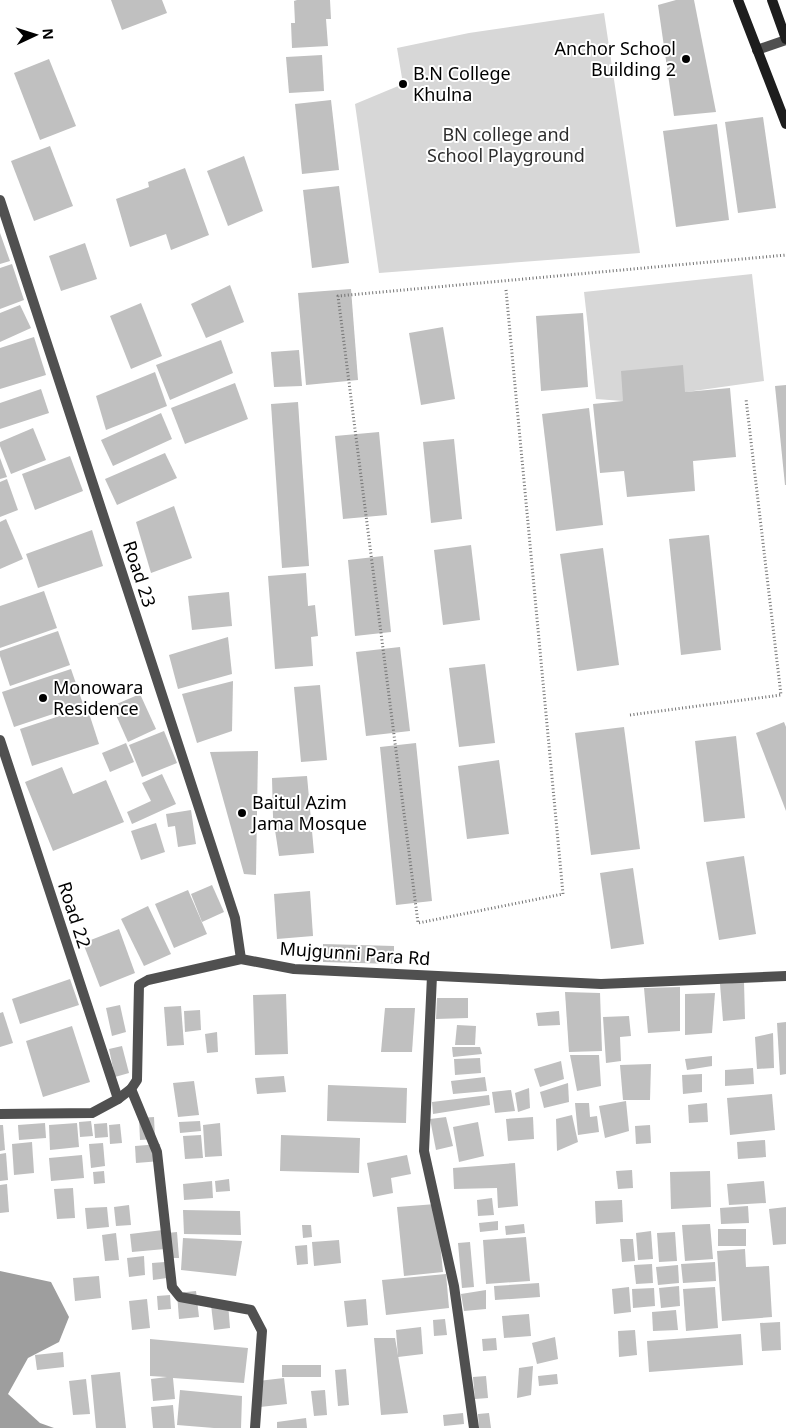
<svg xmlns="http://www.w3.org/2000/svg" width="786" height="1428" font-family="'Noto Sans',sans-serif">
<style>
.green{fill:#d7d7d7}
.water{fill:#9e9e9e}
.building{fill:#c0c0c0}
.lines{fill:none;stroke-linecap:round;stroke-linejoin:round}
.path{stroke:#727272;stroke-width:3;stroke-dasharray:1 2.5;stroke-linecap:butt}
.lane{stroke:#505050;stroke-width:10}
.street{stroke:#505050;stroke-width:10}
.secondary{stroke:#1d1d1d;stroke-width:10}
.poi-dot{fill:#000;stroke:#fff;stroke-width:2}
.labels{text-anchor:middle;stroke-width:4;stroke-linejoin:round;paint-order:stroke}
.poi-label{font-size:18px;fill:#000;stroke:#fff;text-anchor:start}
.park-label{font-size:18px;fill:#2e2e2e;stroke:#fff}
.street-label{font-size:18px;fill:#000;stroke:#fff}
</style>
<rect width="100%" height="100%" fill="#fff"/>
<g class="green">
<path d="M604 13 640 253 379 273 355 104 403 84 397 48 469 33Z"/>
<path d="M752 274 764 381 623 401 596 399 584 292Z"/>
</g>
<path class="water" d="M0 1271 51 1282 69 1317 59 1342 28 1358 8 1394 40 1423 54 1428H0Z"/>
<g class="building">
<path d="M111 0H162L167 13 122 30Z"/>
<path d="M297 0H330L331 19H326L328 46 292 48 291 23H295L294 1Z"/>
<path d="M676 0H694L716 112 674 116 658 5Z"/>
<path d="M322 55 324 91 289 93 286 57Z"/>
<path d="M49 59 76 126 40 140 14 73Z"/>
<path d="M331 100 339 170 302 174 295 104Z"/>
<path d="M763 117 776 208 738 213 725 122Z"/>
<path d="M717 124 729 220 676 227 663 131Z"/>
<path d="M50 146 73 206 34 221 11 161Z"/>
<path d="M244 156 263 211 228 226 207 171Z"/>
<path d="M185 168 209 235 171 250 166 234 130 247 116 199 149 187 148 182Z"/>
<path d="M339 186 349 263 312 268 303 190Z"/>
<path d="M0 233 10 261 0 264Z"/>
<path d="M85 243 97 279 61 291 49 256Z"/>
<path d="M12 264 24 300 0 309V268Z"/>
<path d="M230 285 244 322 206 338 191 304Z"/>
<path d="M351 289 358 380 306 385 298 293Z"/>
<path d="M141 303 162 356 131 369 110 316Z"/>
<path d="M20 305 31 328 0 342V313Z"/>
<path d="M583 313 588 387 541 391 536 316Z"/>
<path d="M443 327 455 399 421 405 409 333Z"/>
<path d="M34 337 46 375 0 389V348Z"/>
<path d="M221 340 233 373 170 400 156 365Z"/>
<path d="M299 350 302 386 274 387 271 352Z"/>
<path d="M683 365 685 392 730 388 736 457 693 461 695 491 627 497 624 471 600 473 593 404 623 401 621 371Z"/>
<path d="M155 372 167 406 106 430 96 396Z"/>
<path d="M235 383 248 419 185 444 171 408Z"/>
<path d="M786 385V485H785L775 386Z"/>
<path d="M41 389 49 413 0 429V403Z"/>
<path d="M298 402 309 566 282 568 271 404Z"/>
<path d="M589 408 603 525 556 531 542 414Z"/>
<path d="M161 413 172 439 113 466 101 440Z"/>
<path d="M33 428 46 460 11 474 0 446V442Z"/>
<path d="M379 432 387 515 343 519 335 436Z"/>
<path d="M454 439 462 519 431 523 423 442Z"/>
<path d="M165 453 177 478 117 505 105 479Z"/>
<path d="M70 456 83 491 35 510 22 474Z"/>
<path d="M0 458 7 477 0 479Z"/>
<path d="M7 479 18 510 0 517V482Z"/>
<path d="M174 506 192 558 151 573 136 522Z"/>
<path d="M6 519 23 559 0 569V522Z"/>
<path d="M92 530 103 566 38 588 26 554Z"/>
<path d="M709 535 721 650 681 655 669 539Z"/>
<path d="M471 545 480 620 443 625 434 550Z"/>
<path d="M603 548 619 665 577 671 560 554Z"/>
<path d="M383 556 391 632 355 636 348 560Z"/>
<path d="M306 573 308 606 315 605 318 636 311 637 313 666 275 669 268 576Z"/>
<path d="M44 591 57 628 0 648V606Z"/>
<path d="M229 592 232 626 192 630 188 596Z"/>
<path d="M58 631 70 665 10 686 0 656V651Z"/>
<path d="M228 637 232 674 178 689 169 655Z"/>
<path d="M400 647 410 731 366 736 356 652Z"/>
<path d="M485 664 495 743 459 747 449 668Z"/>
<path d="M71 669 83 704 14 727 2 692Z"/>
<path d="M233 681 232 731 197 743 182 694Z"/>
<path d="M320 685 327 760 301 762 294 687Z"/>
<path d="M140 694 156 729 128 742 112 706Z"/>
<path d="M87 707 99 744 32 766 20 729Z"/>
<path d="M784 722 786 727V811L756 733Z"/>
<path d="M624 727 640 849 591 855 575 733Z"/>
<path d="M164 731 177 763 142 777 129 745Z"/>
<path d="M736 736 745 818 704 822 695 741Z"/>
<path d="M126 743 134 762 110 772 102 753Z"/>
<path d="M416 743 432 901 396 905 380 747Z"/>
<path d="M258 751 256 875 244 874 210 752Z"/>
<path d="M499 760 509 834 467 839 458 766Z"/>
<path d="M62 767 73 794 106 780 124 822 53 851 25 782Z"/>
<path d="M162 774 176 804 132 824 127 812 151 801 142 783Z"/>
<path d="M307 776 314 853 279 856 273 817 272 778Z"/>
<path d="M191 810 196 844 178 847 175 826 168 827 166 814Z"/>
<path d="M156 823 165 852 141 860 131 831Z"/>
<path d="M744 856 756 934 719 940 706 862Z"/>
<path d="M633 868 644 944 611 949 600 873Z"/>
<path d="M212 885 224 912 202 922 191 894Z"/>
<path d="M188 890 207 934 174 948 155 904Z"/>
<path d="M310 891 313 936 277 939 274 894Z"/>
<path d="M148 906 171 954 144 966 121 919Z"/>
<path d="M119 929 135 973 100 987 83 943Z"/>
<path d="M323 944 394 946V964L323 962Z"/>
<path d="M70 979 79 1005 20 1024 12 999Z"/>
<path d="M744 982 745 1019 723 1021 720 984Z"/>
<path d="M680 987V1031L648 1033 644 988Z"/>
<path d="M565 992 600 993 602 1051 569 1052Z"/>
<path d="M715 993 712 1033 685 1035V994Z"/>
<path d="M286 994 288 1054 255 1055 253 995Z"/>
<path d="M437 998H468V1018L436 1019Z"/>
<path d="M120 1005 126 1032 112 1036 106 1008Z"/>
<path d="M181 1006 184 1045 167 1046 164 1007Z"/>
<path d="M385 1008H415L412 1052H381Z"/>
<path d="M200 1010 201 1030 185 1032 184 1011Z"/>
<path d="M559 1011 560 1025 538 1026 536 1013Z"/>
<path d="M3 1012 13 1043 0 1047V1013Z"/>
<path d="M629 1016 631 1036 620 1037 621 1061 606 1063 603 1017Z"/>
<path d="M786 1022V1074L780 1075 777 1023Z"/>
<path d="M457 1025 476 1026 475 1045H455Z"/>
<path d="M72 1026 90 1082 43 1097 26 1041Z"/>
<path d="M217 1032 218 1052 207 1053 205 1034Z"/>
<path d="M773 1033 774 1068 757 1069 755 1037Z"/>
<path d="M122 1046 129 1073 115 1077 109 1049Z"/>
<path d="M452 1047H480L482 1054 453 1057Z"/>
<path d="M570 1055H599L601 1086 577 1091Z"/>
<path d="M712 1056V1066L687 1070 685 1059Z"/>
<path d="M480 1058 481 1073 455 1075 454 1059Z"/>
<path d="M561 1061 564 1079 540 1087 534 1069Z"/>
<path d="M651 1064 650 1100H623L620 1065Z"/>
<path d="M753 1068 754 1084 725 1086V1070Z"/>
<path d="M702 1074V1092L683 1094 682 1075Z"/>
<path d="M284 1076 286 1092 257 1094 255 1078Z"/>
<path d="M485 1077 487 1091 453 1094 451 1081Z"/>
<path d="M194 1081 199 1115 178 1117 173 1083Z"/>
<path d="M568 1083 569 1102 544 1108 540 1092Z"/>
<path d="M328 1085 407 1088 406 1123 327 1121Z"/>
<path d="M529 1088 530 1108 518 1112 515 1093Z"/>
<path d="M511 1090 515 1111 495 1113 492 1092Z"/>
<path d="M772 1094 775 1130 730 1135 727 1098Z"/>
<path d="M489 1095 490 1105 433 1114 432 1102Z"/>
<path d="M626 1101 629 1131 605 1138 599 1106Z"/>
<path d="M575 1103H589L590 1117 597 1116 599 1132 578 1135Z"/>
<path d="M707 1103 708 1122 689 1123 688 1105Z"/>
<path d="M572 1115 578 1142 557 1151 556 1119Z"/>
<path d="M154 1117 155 1139 140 1140 139 1118Z"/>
<path d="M446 1117 453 1146 436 1150 430 1119Z"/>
<path d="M533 1117 534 1139 508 1141 506 1119Z"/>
<path d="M91 1121 93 1136 80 1137 79 1122Z"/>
<path d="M200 1121 201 1131 180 1133 179 1122Z"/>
<path d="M478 1122 484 1156 459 1162 453 1127Z"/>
<path d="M45 1123 46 1138 19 1140 18 1125Z"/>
<path d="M77 1123 79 1147 50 1150 49 1125Z"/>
<path d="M107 1123 108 1137 95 1138 94 1124Z"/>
<path d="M220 1123 222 1156 205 1157 203 1125Z"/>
<path d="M120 1124 122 1143 110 1144 109 1125Z"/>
<path d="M0 1125H3L5 1150 0 1151Z"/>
<path d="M650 1125 651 1143 636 1144 635 1126Z"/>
<path d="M201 1135 203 1158 185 1159 183 1136Z"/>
<path d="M281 1135 360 1138 359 1173 280 1171Z"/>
<path d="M765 1140 766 1157 738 1159 737 1142Z"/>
<path d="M32 1142 34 1173 14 1175 12 1144Z"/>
<path d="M103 1143 105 1166 91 1168 89 1144Z"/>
<path d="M160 1144 161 1161 136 1163 135 1146Z"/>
<path d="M6 1153 8 1180 0 1181V1154Z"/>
<path d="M82 1155 84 1178 51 1181 49 1158Z"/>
<path d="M407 1155 411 1174 391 1178 393 1193 373 1197 367 1163Z"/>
<path d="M515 1163 518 1206 498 1208 497 1188 454 1189 453 1168Z"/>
<path d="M632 1170 633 1188 618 1189 616 1171Z"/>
<path d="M104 1171 105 1183 94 1184 93 1172Z"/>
<path d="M710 1171 711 1207 671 1209 670 1172Z"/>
<path d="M229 1179 230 1191 216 1192 215 1181Z"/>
<path d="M212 1181 213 1198 184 1200 183 1184Z"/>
<path d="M764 1181 766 1203 729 1205 727 1184Z"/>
<path d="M7 1184 9 1212 0 1213V1185Z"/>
<path d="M73 1188 75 1218 57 1219 54 1189Z"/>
<path d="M492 1198 494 1215 478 1216 477 1200Z"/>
<path d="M622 1200 623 1222 596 1224 595 1201Z"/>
<path d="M436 1204 443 1272 404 1276 397 1207Z"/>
<path d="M129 1205 131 1225 116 1226 114 1207Z"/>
<path d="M748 1206 749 1223 721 1224 720 1208Z"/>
<path d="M107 1207 109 1227 87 1229 85 1208Z"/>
<path d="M786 1207V1244L773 1245 769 1209Z"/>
<path d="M183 1210 240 1211 241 1235 184 1234Z"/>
<path d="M498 1221V1230L480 1232 479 1223Z"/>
<path d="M524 1224 525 1233 506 1235 505 1226Z"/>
<path d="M710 1224 713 1259 685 1261 682 1225Z"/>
<path d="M302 1225H311L312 1237 303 1238Z"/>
<rect x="718" y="1229" width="28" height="17"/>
<path d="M163 1230 165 1249 132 1252 130 1234Z"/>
<path d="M651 1231 653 1259 638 1260 636 1233Z"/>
<path d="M177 1232 179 1258H169L167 1233Z"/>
<path d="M675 1232 677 1261 659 1262 657 1233Z"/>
<path d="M116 1233 119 1260 105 1261 102 1235Z"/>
<path d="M526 1237 530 1281 486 1284 483 1240Z"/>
<path d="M183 1238 242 1241 236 1276 181 1270Z"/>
<path d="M620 1239H633L635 1261 622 1262Z"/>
<path d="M339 1240 341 1263 314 1266 312 1242Z"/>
<path d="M470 1242 474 1287 462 1288 458 1243Z"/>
<path d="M307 1245 308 1264 297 1265 295 1246Z"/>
<path d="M745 1249 746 1267 769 1266 772 1317 722 1321 717 1251Z"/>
<path d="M144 1256 145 1275 129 1277 127 1258Z"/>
<path d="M165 1262 167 1278 153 1280 152 1263Z"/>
<path d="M715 1262 716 1281 683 1283 681 1264Z"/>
<path d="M652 1264 653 1283 636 1284 634 1265Z"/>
<path d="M678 1265 679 1283 658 1285 656 1267Z"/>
<path d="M446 1274 449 1308 386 1315 382 1280Z"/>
<path d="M99 1276 101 1298 75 1301 73 1278Z"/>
<path d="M539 1283 540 1297 495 1300 494 1286Z"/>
<path d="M679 1286 680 1306 661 1308 659 1288Z"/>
<path d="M629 1287 631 1312 614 1314 612 1289Z"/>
<path d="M715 1287 718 1328 686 1331 683 1289Z"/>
<path d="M654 1288 655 1306 633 1308 632 1289Z"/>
<path d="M486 1290V1309L464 1311 461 1294Z"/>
<path d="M196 1291 199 1317 179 1319 177 1293Z"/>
<path d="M170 1295 171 1309 158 1310 157 1296Z"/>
<path d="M147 1299 150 1328 132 1330 129 1301Z"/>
<path d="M366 1299 368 1325 347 1327 344 1301Z"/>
<path d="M228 1303 230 1328 214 1330 211 1305Z"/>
<path d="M676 1310 678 1330 653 1331 652 1312Z"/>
<path d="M529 1314 531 1336 504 1338 502 1316Z"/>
<path d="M445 1319 447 1335 434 1336 433 1320Z"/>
<path d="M780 1322 781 1350 762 1351 760 1323Z"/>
<path d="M421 1327 423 1354 398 1357 396 1330Z"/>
<path d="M635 1330 637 1355 619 1357 618 1331Z"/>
<path d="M741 1334 743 1365 649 1372 647 1341Z"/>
<path d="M555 1337 558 1359 537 1364 532 1343Z"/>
<path d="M374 1338H395L408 1413 381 1415Z"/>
<path d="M496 1338 497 1350 483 1351 482 1339Z"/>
<path d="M150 1339 248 1348 244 1383 173 1378 175 1399 153 1401 151 1379 167 1377 150 1376Z"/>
<path d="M63 1352 64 1367 37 1370 35 1355Z"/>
<rect x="282" y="1365" width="39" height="12"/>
<path d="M533 1366 531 1395 517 1398 519 1368Z"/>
<path d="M346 1369 349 1405 338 1406 335 1370Z"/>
<path d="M120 1372 126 1428H96L91 1375Z"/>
<path d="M557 1374 558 1384 539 1386 538 1376Z"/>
<path d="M486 1376 488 1398 475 1399 473 1377Z"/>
<path d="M284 1378 287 1404 260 1407 258 1381Z"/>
<path d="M86 1379 90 1414 73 1415 69 1381Z"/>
<path d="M180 1390 242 1396 241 1428H214L177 1425Z"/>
<path d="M325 1390 327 1415 314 1416 311 1391Z"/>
<path d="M173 1405 175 1428H153L151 1407Z"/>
<path d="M463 1413 464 1424 444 1426 443 1415Z"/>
<path d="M489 1413 491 1428H479L478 1414Z"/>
<path d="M306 1418 307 1428H277V1422Z"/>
</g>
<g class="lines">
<g class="path">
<path d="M506 290 563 894 418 923 338 296 786 255"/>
<path d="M630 715 781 695 746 399"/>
</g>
<path class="lane" d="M757 50 786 40"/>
<g class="street">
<path d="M0 200 235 918 241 959"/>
<path d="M0 740 118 1099"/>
<path d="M432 976 424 1151 454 1286 474 1428"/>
<path d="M131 1089 157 1152 172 1287 180 1297 251 1310 262 1331 255 1428"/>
<path d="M0 1114 92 1113 118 1099 131 1089 137 1080 139 985 148 980 241 959 294 969 601 984 786 976"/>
</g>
<g class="secondary">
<path d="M738 0 786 124"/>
<path d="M772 0 786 39"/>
</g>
</g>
<g class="poi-dot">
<circle cx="686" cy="59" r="5"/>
<circle cx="403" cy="84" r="5"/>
<circle cx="43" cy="698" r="5"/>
<circle cx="242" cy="813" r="5"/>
</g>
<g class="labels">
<g class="poi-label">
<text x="676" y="55" text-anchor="end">Anchor School<tspan x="676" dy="21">Building 2</tspan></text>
<text x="413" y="80">B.N College<tspan x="413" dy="21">Khulna</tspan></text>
<text x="53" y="694">Monowara<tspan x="53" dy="21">Residence</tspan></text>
<text x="252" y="809">Baitul Azim<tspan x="252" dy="21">Jama Mosque</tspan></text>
</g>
<g class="park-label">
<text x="506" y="141">BN college and<tspan x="506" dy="21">School Playground</tspan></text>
</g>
<g class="street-label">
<text transform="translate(139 574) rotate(72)" y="6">Road 23</text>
<text transform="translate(74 915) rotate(72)" y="6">Road 22</text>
<text transform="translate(355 954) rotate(4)" y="6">Mujgunni Para Rd</text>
</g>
</g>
<g transform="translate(35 35) rotate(86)" stroke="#ffffff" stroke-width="4" paint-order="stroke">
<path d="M0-4L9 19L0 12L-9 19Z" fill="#000000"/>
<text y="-8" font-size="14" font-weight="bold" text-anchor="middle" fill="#000000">N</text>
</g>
</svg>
